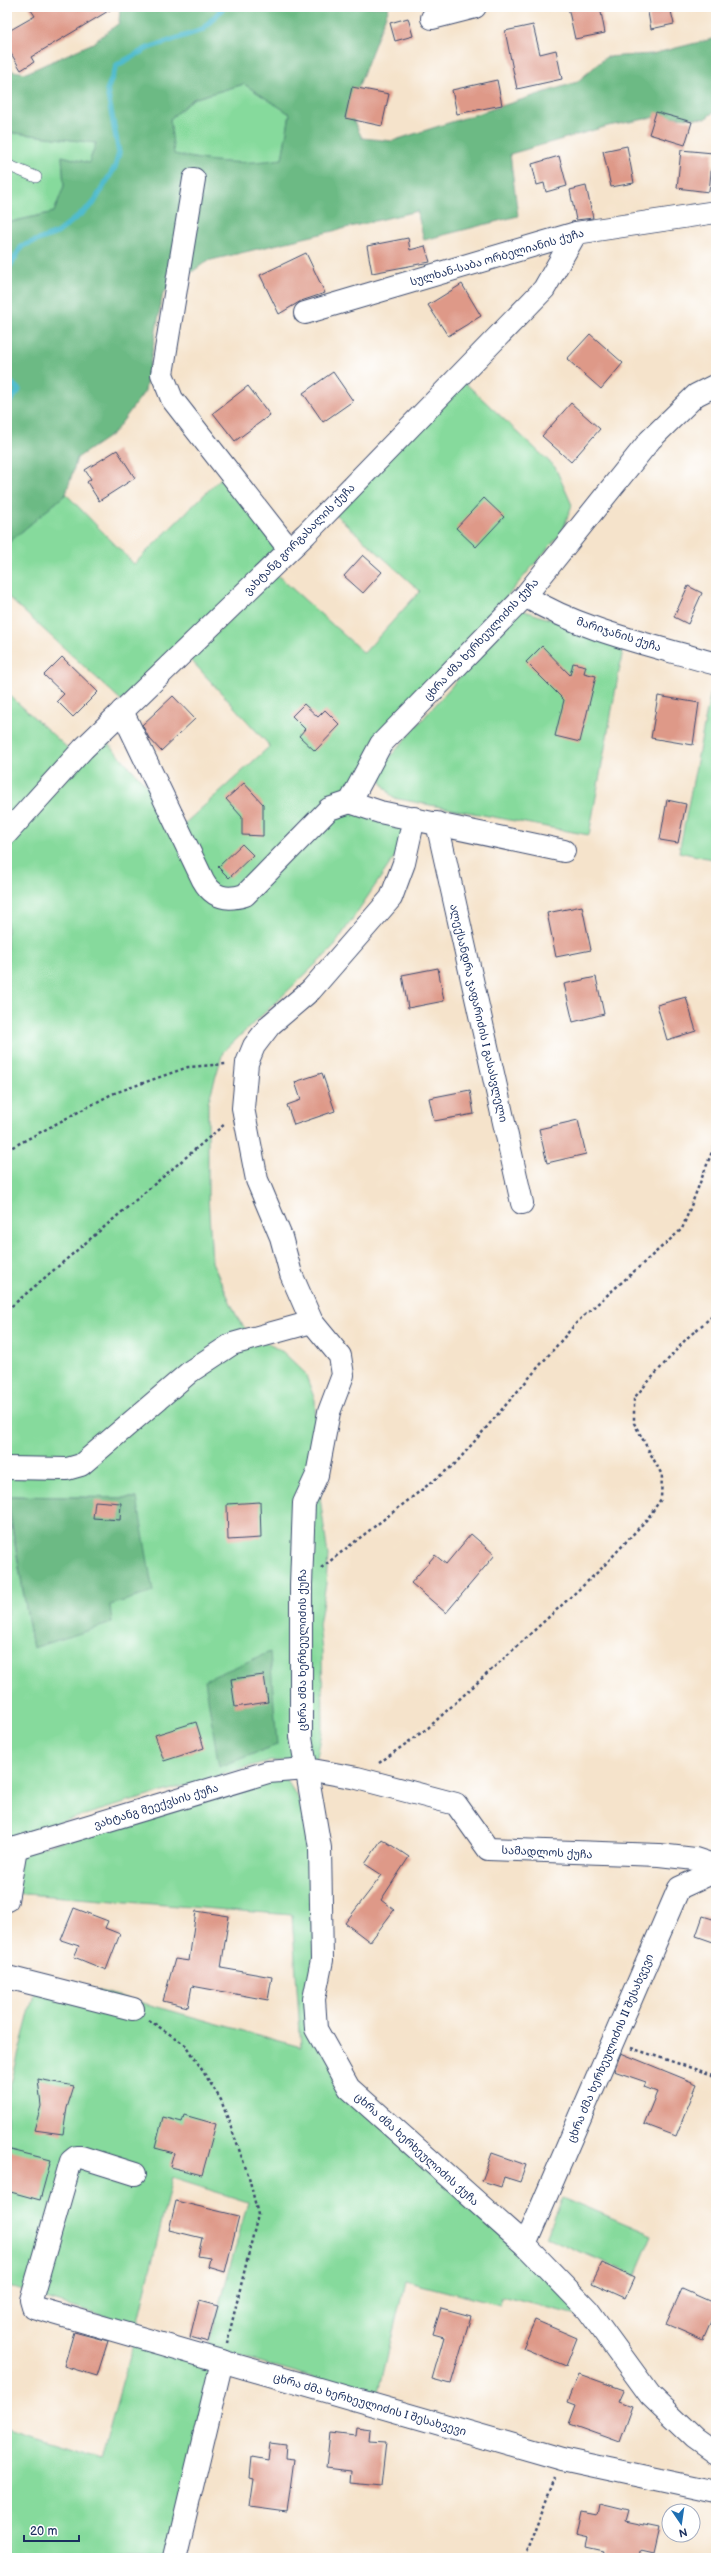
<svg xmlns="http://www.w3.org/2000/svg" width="723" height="2565" font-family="'Balsamiq Sans','Noto Sans Georgian',sans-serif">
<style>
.green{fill:#86da9c;stroke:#50847d}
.forest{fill:#6cba84;stroke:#447471;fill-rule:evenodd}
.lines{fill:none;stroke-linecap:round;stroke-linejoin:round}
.stream{stroke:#51bccd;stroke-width:5.5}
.building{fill:#de9988}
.lane-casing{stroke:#3c4a6e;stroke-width:12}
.street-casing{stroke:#3c4a6e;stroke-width:24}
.path{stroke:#3c4a6e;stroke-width:2.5;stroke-dasharray:3 3;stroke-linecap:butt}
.lane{stroke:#fff;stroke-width:11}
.street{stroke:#fff;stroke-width:22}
.labels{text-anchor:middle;stroke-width:3;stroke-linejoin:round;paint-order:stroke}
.street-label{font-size:11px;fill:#1b2f5e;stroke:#fff}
</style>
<rect width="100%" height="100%" fill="#fff"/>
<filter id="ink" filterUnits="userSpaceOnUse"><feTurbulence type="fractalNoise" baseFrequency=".025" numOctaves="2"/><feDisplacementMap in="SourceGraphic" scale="8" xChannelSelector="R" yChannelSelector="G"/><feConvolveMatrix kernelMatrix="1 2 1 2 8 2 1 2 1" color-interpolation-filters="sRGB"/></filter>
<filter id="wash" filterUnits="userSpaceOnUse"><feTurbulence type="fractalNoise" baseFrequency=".012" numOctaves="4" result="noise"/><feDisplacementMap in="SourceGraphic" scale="16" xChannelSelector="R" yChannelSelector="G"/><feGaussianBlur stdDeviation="0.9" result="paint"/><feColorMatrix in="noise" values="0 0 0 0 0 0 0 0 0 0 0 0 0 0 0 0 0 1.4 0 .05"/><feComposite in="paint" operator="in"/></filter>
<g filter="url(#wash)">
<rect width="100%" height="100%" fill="#f5e3cb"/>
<g class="green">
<path d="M244 84 290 114 282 160C242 165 213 163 173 154L170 119 193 99Z"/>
<path d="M7 132 96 143 89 163 62 156 64 186 54 212 7 223Z"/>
<path d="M462 380 555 467 572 505 562 532 375 750C364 772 362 785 374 807L419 821 332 949 223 1052 208 1103V1195L212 1262 238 1319 248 1332 78 1458 7 1462V839L105 740 183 825 270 746 190 659 276 574 364 653 420 591 335 514Z"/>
<path d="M223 476 281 548 122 701 7 596V544L66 494 134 564Z"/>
<path d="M519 609 624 644 589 835 393 798 381 782V767Z"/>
<path d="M714 675H716V860L679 852Z"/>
<path d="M7 693 73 753 7 822Z"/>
<path d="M263 1341 283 1352 305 1373 315 1400 317 1475 328 1556 326 1583 319 1625 322 1651 323 1727 317 1758 265 1762 23 1833 7 1841V1500L33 1648 110 1605 137 1498 7 1496V1472L69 1474 234 1349Z"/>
<path d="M285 1777 308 1815 315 1958 309 2033 514 2241 584 2317 502 2296 500 2305 405 2281 378 2396 208 2347 248 2202 172 2178 137 2326 7 2286V2099L39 1974 301 2047 292 1915 13 1893 20 1853Z"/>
<path d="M563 2197 652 2235 635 2275 546 2237Z"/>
<path d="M134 2341 216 2366 169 2558H7V2429L101 2458Z"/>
</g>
<g class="forest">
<path d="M120 7H389L349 111 362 138 392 141 577 82 606 57 652 54 716 38V110L705 119 661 116 608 126 510 154 518 216 424 240 417 211 207 261 163 293 145 391 114 433 77 458 66 494 7 544V223L54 212 64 186 62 156 89 163 96 143 7 132V70L26 73 93 43 119 23ZM244 84 290 114 282 159C242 165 213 163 174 154L170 119 193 99Z"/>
<path d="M7 1496 137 1498 153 1592 110 1605 112 1623 33 1648Z"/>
<path d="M270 1652 277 1745 219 1767 205 1680Z"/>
</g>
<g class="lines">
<g class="stream">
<path d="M7 271 22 246 57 233 93 204 115 167 119 153 107 90 117 65 148 48 202 30 224 7"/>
<path d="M7 379 19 390 7 405"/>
</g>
</g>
<g id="blocks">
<g class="building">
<path d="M29 7H115L31 57 34 62 21 70 7 47V32L35 16Z"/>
<path d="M568 7H600L605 33 575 39Z"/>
<path d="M647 7H670L674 24 651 29Z"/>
<path d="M408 18 413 36 395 41 390 23Z"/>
<path d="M533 25 540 54 556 50 562 79 517 89 505 31Z"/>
<path d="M497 80 502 105 457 114 452 90Z"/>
<path d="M352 87 389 94 382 126 345 118Z"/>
<path d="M656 112 692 122 685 145 649 134Z"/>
<path d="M627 146 634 183 611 187 603 151Z"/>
<path d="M681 150 713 153 709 192 677 188Z"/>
<path d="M559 156 567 186 546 192 544 183 537 185 532 164Z"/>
<path d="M586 186 593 218 576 220 570 190Z"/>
<path d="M408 238 410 250 425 246 430 262 372 273 367 246Z"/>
<path d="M306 253 325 293 301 301 279 314 260 275Z"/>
<path d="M462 284 481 316 448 336 428 305Z"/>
<path d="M590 334 623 363 601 389 567 359Z"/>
<path d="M333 372 353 401 323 422 303 393Z"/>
<path d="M248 386 270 415 235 441 213 413Z"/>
<path d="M571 403 600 429 571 462 542 436Z"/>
<path d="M117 450 135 478 99 501 87 482 91 479 85 470Z"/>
<path d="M484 498 504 517 476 547 456 528Z"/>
<path d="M363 555 382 572 363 593 344 576Z"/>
<path d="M688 586 702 593 688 624 674 617Z"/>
<path d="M542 646 570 675 573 663 586 666 584 673 596 676 580 742 555 736 564 700 526 662Z"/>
<path d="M62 657 98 692 73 717 57 701 64 694 44 675Z"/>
<path d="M173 696 195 719 161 751 149 738 142 725Z"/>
<path d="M658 696 699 703 693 745 651 738Z"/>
<path d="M304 704 318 717 325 710 340 725 315 751 299 736 305 729 292 716Z"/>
<path d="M244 783 263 804V836L242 835V817L226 799Z"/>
<path d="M667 800 686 804 678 843 660 840Z"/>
<path d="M242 844 253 855 229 878 218 867Z"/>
<path d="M582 906 591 950 556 957 547 913Z"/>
<path d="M438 968 444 1001 408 1008 402 975Z"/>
<path d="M596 977 604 1014 573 1022 564 984Z"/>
<path d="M686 997 696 1031 667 1040 657 1005Z"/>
<path d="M322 1073 335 1111 294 1125 287 1105 301 1100 295 1082Z"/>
<path d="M470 1090 474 1114 434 1121 429 1098Z"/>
<path d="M578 1120 586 1154 547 1163 539 1129Z"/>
<path d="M95 1501 121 1503 120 1520 93 1518Z"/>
<path d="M260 1502 261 1538 228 1540 227 1504Z"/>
<path d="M471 1534 495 1555 446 1613 411 1583 435 1555 446 1564Z"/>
<path d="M264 1675 268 1702 235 1707 231 1679Z"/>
<path d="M196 1722 204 1748 164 1761 155 1735Z"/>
<path d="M382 1839 409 1857 381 1900 394 1910 370 1942 345 1923 382 1875 365 1864Z"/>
<path d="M74 1908 108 1921 105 1928 120 1934 106 1970 74 1957 79 1946 61 1940Z"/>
<path d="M196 1911 229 1916 221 1968 272 1977 268 2000 192 1986 188 2007 163 2001 175 1959 189 1961Z"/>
<path d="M703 1916 716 1920V1943L696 1936Z"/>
<path d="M621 2053 697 2084 676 2136 644 2124 657 2092 644 2087 646 2082 614 2071Z"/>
<path d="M38 2079 74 2086 67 2108 63 2134 34 2130 41 2106Z"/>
<path d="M184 2115 216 2124 202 2175 170 2167 174 2153 155 2148 163 2117 182 2122Z"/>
<path d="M7 2149 51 2160 40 2200 7 2191Z"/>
<path d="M492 2153 526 2165 520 2182 504 2177 501 2187 482 2181Z"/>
<path d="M176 2201 239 2216 225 2272 208 2267 210 2258 198 2256 202 2238 169 2230Z"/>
<path d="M602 2263 634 2278 625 2298 592 2283Z"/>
<path d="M682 2289 716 2304V2311L703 2340 666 2324Z"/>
<path d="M199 2301 218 2306 208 2342 190 2337Z"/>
<path d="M441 2308 471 2316 451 2384 432 2379 444 2337 433 2334Z"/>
<path d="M535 2320 577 2338 566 2366 523 2348Z"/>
<path d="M74 2332 108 2341 97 2376 64 2366Z"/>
<path d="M579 2374 624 2390 619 2401 632 2406 619 2442 569 2424 576 2405 568 2402Z"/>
<path d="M356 2427 371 2429 370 2441 386 2442 381 2486 350 2483 351 2471 326 2468 330 2433 355 2436Z"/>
<path d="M270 2443 286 2445 285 2458 294 2459 287 2512 250 2507 254 2479 250 2478 252 2457 268 2460Z"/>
<path d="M599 2503 628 2510 625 2521 659 2528 653 2554 640 2551 639 2558H603L605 2551 587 2547 589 2538 576 2535 581 2511 597 2514Z"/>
</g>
</g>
</g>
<g filter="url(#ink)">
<use href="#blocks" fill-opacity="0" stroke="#3c4a6e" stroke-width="1"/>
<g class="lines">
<defs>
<path id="lane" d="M7 165 36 177"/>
<g id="street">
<path d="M432 18 475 7"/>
<path d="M194 179 162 374 172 399 289 549"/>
<path d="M305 313 576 233 716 212"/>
<path d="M525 596C582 631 652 645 716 664"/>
<path d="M122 711 203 880C213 898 226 901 245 895L329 809 350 802"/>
<path d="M414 818 404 863 391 898 311 990 270 1025 254 1046 247 1063 243 1108 257 1180 281 1237 291 1274 312 1322 340 1356 343 1375 329 1412 317 1475 304 1503 301 1585V1737L320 1848 322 1960 314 1999 316 2029 349 2088 525 2245 588 2310 650 2395 695 2438 716 2453"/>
<path d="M437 823 522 1203"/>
<path d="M7 833 83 749 306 534 544 289 576 233"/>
<path d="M564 851 380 812 350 802 381 744 525 596 650 440 696 395 716 385"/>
<path d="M7 1468 67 1469 81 1465 191 1371 232 1344 312 1322"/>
<path d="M7 1853 16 1848 268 1772 307 1769 357 1778 456 1804 488 1849 659 1855 695 1859 716 1866"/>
<path d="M7 1900 16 1848"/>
<path d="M7 1977 133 2009"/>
<path d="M135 2174 81 2157H76L71 2161 31 2300 33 2307 562 2459 716 2492"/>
<path d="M525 2245 679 1888 716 1871"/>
<path d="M175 2558 222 2361"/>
</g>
</defs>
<use href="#lane" class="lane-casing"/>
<use href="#street" class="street-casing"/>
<g class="path">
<path d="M7 1150 112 1094 188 1067 226 1064"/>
<path d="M7 1310 226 1123"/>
<path d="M321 1568 455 1464 578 1321 682 1229 715 1144"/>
<path d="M379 1763 428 1728 600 1570 648 1518 661 1499 662 1475 634 1423V1398L687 1338 716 1313"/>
<path d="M149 2020 187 2046 221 2100 249 2177 258 2215 227 2343"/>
<path d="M631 2048 716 2076"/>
<path d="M524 2558 555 2478"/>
</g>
<use href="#lane" class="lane"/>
<use href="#street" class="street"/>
</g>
</g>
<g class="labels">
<g class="street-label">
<text transform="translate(497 257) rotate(-16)" y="4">სულხან-საბა ორბელიანის ქუჩა</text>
<text transform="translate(299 539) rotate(-45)" y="4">ვახტანგ გორგასალის ქუჩა</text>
<text transform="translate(619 634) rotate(18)" y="4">მარიჯანის ქუჩა</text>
<text transform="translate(481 639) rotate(-47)" y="4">ცხრა ძმა ხერხეულიძის ქუჩა</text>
<text transform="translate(479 1013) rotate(77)" y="4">ალექსანდრა ჯაფარიძის I გასასვლელი</text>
<text transform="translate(302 1650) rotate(-90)" y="4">ცხრა ძმა ხერხეულიძის ქუჩა</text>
<text transform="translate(156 1806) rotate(-17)" y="4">ვახტანგ მეექვსის ქუჩა</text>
<text transform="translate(547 1852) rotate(3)" y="4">სამადლოს ქუჩა</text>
<text transform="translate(610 2048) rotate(-67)" y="4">ცხრა ძმა ხერხეულიძის II შესახვევი</text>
<text transform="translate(417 2149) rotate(42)" y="4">ცხრა ძმა ხერხეულიძის ქუჩა</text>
<text transform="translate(370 2404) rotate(16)" y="4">ცხრა ძმა ხერხეულიძის I შესახვევი</text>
</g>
</g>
<rect width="723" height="2565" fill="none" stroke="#fff" stroke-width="24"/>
<g transform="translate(681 2523) rotate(167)"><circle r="19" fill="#ffffff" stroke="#a4acbf"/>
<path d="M0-3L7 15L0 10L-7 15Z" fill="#1f6fb2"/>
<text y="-6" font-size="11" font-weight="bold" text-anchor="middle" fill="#1b2f5e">N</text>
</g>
<path d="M24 2535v6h55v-6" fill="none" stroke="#1b2f5e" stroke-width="2"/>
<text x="30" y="2535" font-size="12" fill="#1b2f5e" stroke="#ffffff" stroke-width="3" paint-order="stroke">20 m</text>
</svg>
